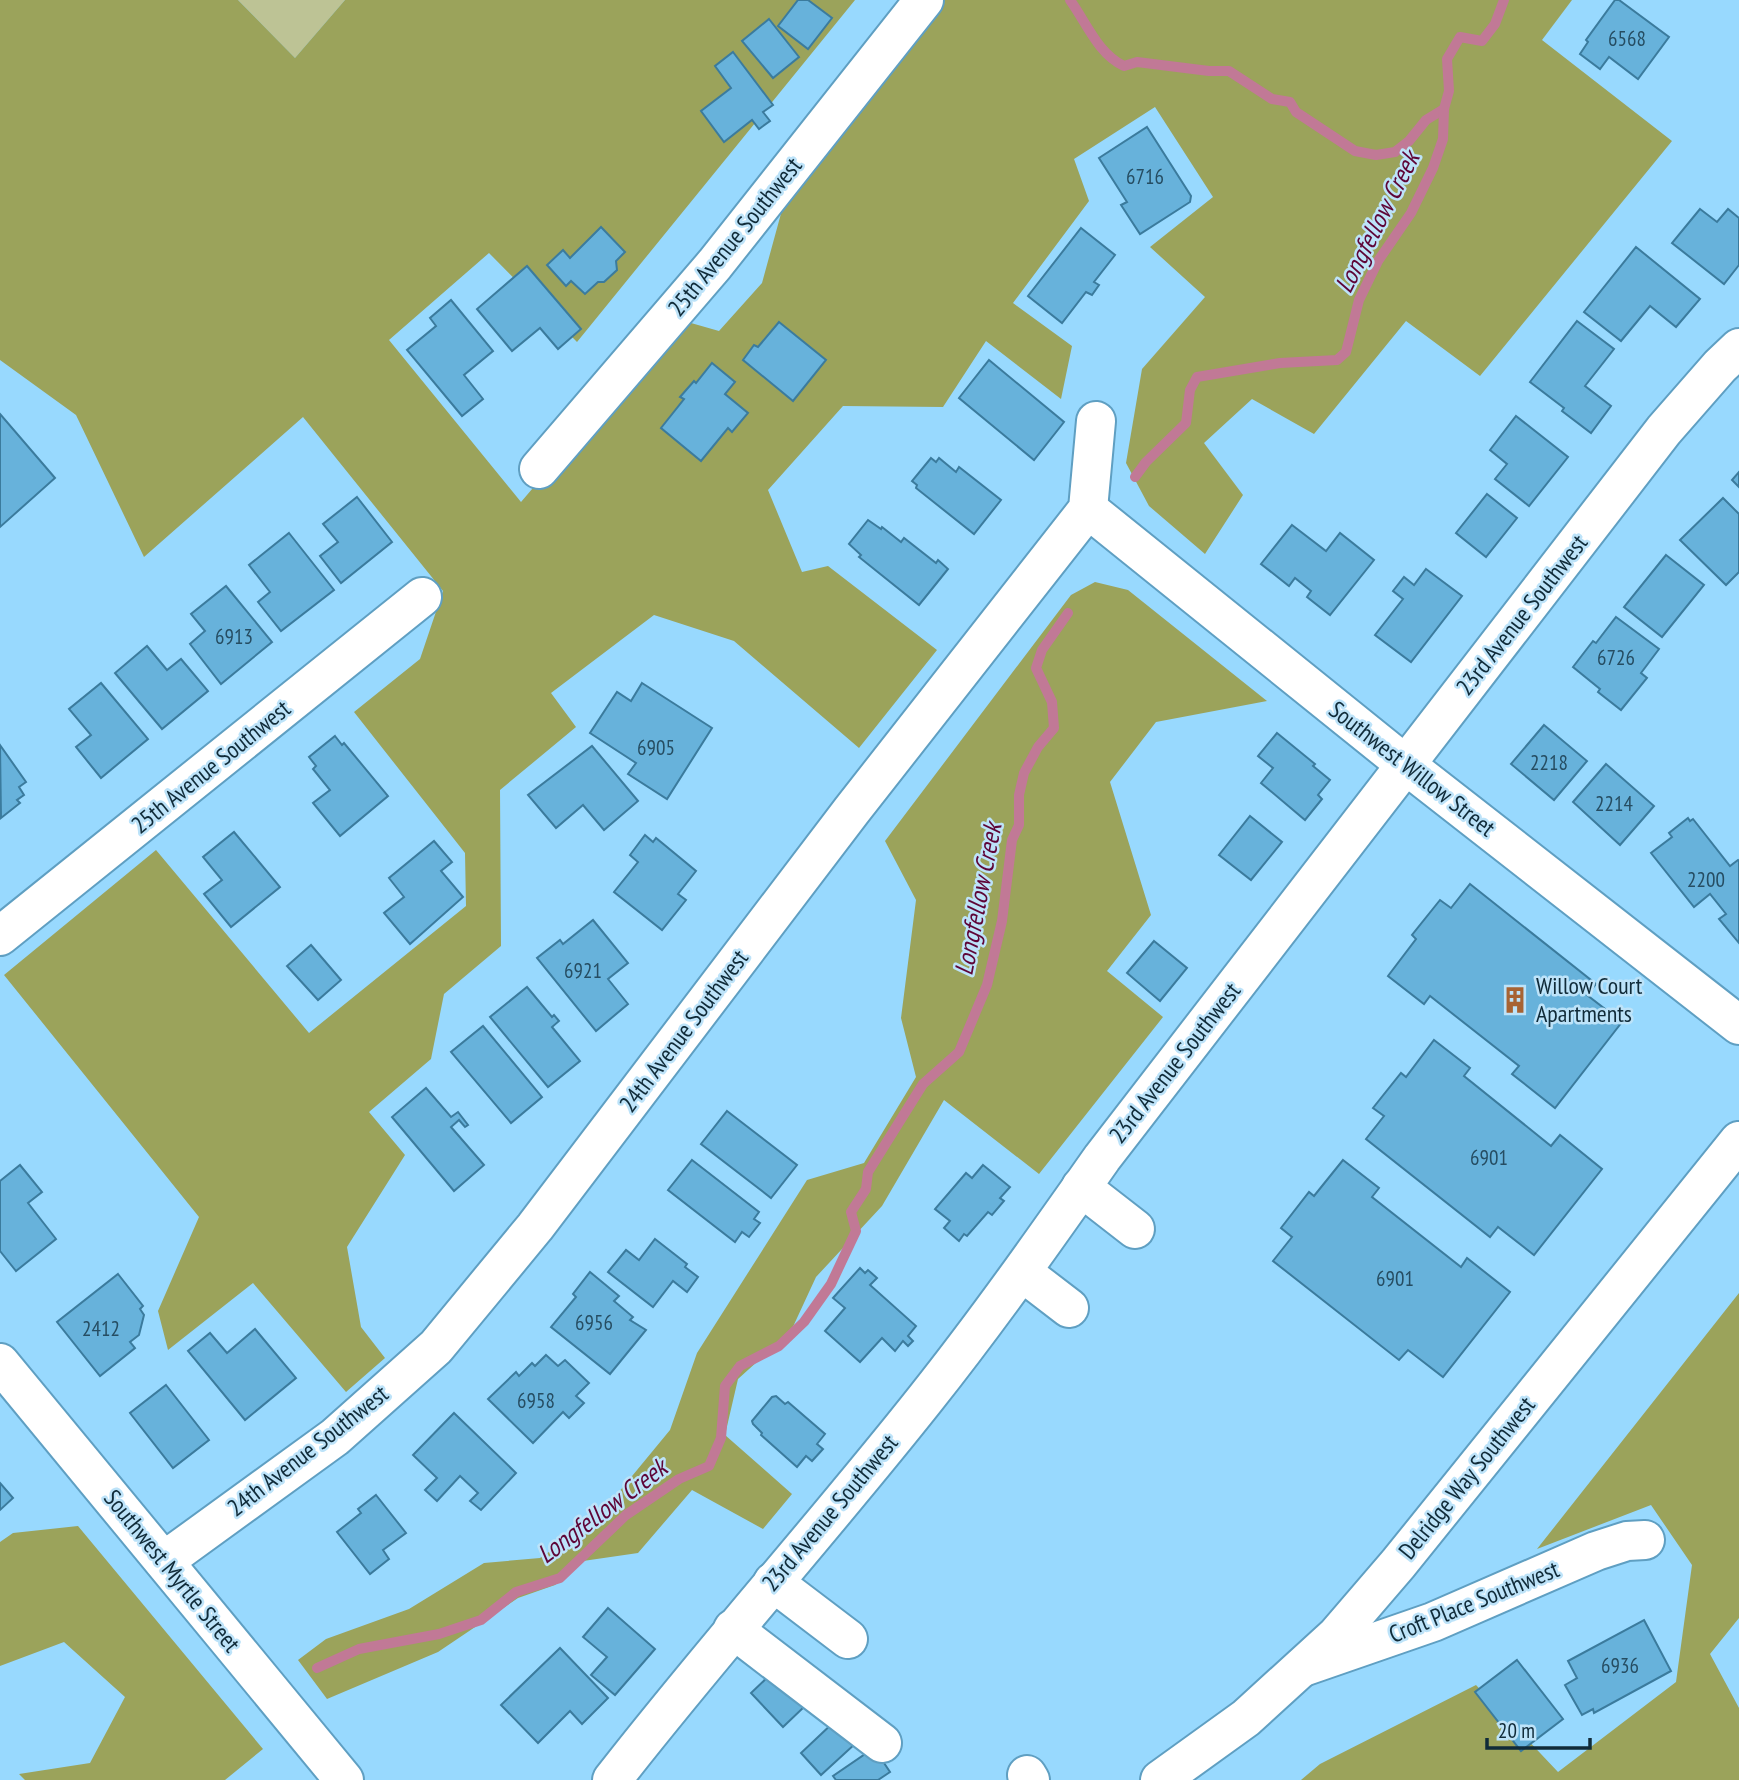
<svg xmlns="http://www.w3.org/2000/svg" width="1739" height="1780" font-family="'PT Sans Narrow',sans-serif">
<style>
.green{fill:#bdc395}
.forest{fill:#9ba35b}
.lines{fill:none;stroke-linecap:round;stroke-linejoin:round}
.stream{stroke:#c17996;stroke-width:10}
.building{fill:#67b2db;stroke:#3b7b9d;stroke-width:2}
.minor-casing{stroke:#5f9fc2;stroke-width:42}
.major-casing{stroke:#5f9fc2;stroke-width:42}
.minor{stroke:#fff;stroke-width:38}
.major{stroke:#fff;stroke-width:38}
.labels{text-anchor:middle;stroke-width:5;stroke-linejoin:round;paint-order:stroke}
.number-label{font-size:21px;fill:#264d62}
.street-label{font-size:24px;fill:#102b39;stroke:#bde3f9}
.poi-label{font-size:24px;fill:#102b39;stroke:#bde3f9;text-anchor:start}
.water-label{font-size:26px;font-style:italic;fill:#5e0537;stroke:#bde3f9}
</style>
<rect width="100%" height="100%" fill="#98d9fe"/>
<path class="green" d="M238 0H345L295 58Z"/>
<g class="forest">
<path d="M0 0H238L295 58 345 0H855L577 342 489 253 389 340 521 502 677 319 719 331 762 283 785 199 941 0H1572L1542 40 1672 141 1480 376 1406 321 1314 434 1252 399 1204 443 1243 495 1205 554 1149 506 1126 463 1142 369 1205 297 1150 247 1213 197 1155 107 1074 159 1089 201 1013 303 1072 346 1061 399 986 341 943 407 843 406 768 490 802 572 828 566 937 650 859 748 734 641 654 615 551 693 576 727 500 790 501 946 444 994 431 1059 369 1112 405 1155 347 1247 361 1327 385 1358 346 1392 253 1283 168 1350 158 1311 199 1217 4 975 156 850 309 1033 466 906 465 853 354 712 420 659 443 591 303 417 144 557 76 415 0 360Z"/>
<path d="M1095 582 1128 590 1267 701 1156 722 1110 782 1151 915 1107 971 1163 1017 1039 1174 944 1100 882 1206 816 1277 791 1331 738 1379 725 1435 792 1494 763 1529 692 1490 638 1553 583 1561 555 1585 518 1598 438 1652 327 1699 298 1660 326 1639 409 1609 484 1563 540 1558 595 1521 670 1430 697 1353 807 1180 864 1163 916 1077 901 1018 916 900 885 841 1071 595Z"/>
<path d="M1739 1293V1618L1710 1654 1739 1708V1780H1301L1320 1764 1476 1685 1558 1772 1676 1682 1692 1565 1651 1505 1537 1549Z"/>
<path d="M78 1526 263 1749 225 1780H25L19 1774 90 1763 125 1697 64 1642 0 1666V1542L13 1533Z"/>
</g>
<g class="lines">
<g class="stream">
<path d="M1070 0C1086 22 1098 54 1124 66L1137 62 1209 71H1229L1272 99 1290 102 1296 112 1355 151 1376 155 1395 152 1409 141 1426 120 1444 109"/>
<path d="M1135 477 1146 462 1186 423 1190 390 1197 377 1280 363 1337 360 1346 352 1359 300 1378 261 1411 213 1433 168 1443 139 1444 109 1449 91 1447 59 1460 37 1482 41 1495 24 1504 0"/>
<path d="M317 1668 359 1649 439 1634 481 1620 516 1592 560 1578 626 1515 679 1479 709 1466 721 1438 725 1386 740 1366 779 1346 804 1322 831 1284 856 1231 851 1212 866 1189 868 1172 923 1084 959 1052 987 985 1002 921 1012 840 1019 825V795L1024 773 1038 747 1054 728 1052 702 1036 668 1042 650 1068 613"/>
</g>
</g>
<g class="building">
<path d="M798 0H808L832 18 808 49 778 26Z"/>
<path d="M1615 0H1619L1669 37 1638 79 1609 57 1600 69 1580 54 1588 42 1586 40Z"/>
<path d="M769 19 799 57 773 78 742 41Z"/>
<path d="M733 52 773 105 763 112 770 121 759 129 752 120 724 142 701 111 731 88 715 66Z"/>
<path d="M1147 127 1191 196 1190 202 1140 234 1121 205 1127 202 1099 158Z"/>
<path d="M1700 209 1717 222 1728 209 1739 218V265L1724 284 1672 243Z"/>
<path d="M601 227 625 252 616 261 617 270 604 282H598L585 294 571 281 566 286 547 265 563 250 570 258Z"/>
<path d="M1081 228 1115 255 1094 282 1099 285 1092 295 1086 292 1062 323 1028 296Z"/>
<path d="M1636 247 1700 299 1676 327 1650 306 1621 341 1584 312Z"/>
<path d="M527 266 581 329 558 349 540 328 512 351 477 309Z"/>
<path d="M451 300 493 351 464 375 483 399 462 416 407 350 436 326 430 318Z"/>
<path d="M1577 321 1614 349 1585 386 1611 406 1591 433 1562 411 1564 408 1530 382Z"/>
<path d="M779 322 826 360 793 401 743 360 754 345 758 347Z"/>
<path d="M989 360 1064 422 1034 460 959 398Z"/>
<path d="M712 363 735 382 725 394 748 413 732 432 728 428 701 461 661 428 684 399 680 397 694 381 696 383Z"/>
<path d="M0 414 55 478 0 527Z"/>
<path d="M1516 416 1568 457 1529 506 1495 479 1507 464 1490 450Z"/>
<path d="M931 458 936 462 939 458 956 472 959 467 1001 500 974 534 916 488 917 485 912 481Z"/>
<path d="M1739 472V487L1732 480Z"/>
<path d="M1487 494 1517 518 1486 557 1456 533Z"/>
<path d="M357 497 392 542 341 583 320 556 338 542 323 524Z"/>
<path d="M1723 498 1739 514V572L1726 585 1680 540Z"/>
<path d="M868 520 881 529 882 527 901 542 904 538 936 563 938 560 948 569 919 605 859 557 861 555 849 544Z"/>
<path d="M1292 525 1326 551 1340 533 1374 560 1330 615 1307 597 1311 591 1295 578 1289 586 1261 564Z"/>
<path d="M289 533 334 590 281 631 258 602 270 592 249 565Z"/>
<path d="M1666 555 1704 585 1662 637 1624 607Z"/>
<path d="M1426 569 1462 596 1411 662 1375 635 1403 599 1393 591 1404 577 1414 585Z"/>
<path d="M226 586 272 642 221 684 190 644 205 631 191 614Z"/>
<path d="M1616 617 1659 649 1641 673 1647 678 1621 710 1598 692 1600 689 1573 667 1593 641 1596 643Z"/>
<path d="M147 646 167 670 181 659 208 691 162 729 115 673Z"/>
<path d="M101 683 148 739 101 778 76 747 91 735 69 709Z"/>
<path d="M642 683 712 728 667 799 628 774 636 763 590 733 617 692 631 701Z"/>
<path d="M1544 725 1587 761 1554 800 1511 764Z"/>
<path d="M1277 733 1315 764 1313 766 1330 780 1318 795 1322 799 1305 820 1261 783 1273 768 1258 756Z"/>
<path d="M335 736 342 745 344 743 388 796 340 836 313 803 330 790 313 769 316 766 309 757Z"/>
<path d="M0 745 26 782 19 787 24 795 17 800 20 803 1 818Z"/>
<path d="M592 746 638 801 604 830 583 805 556 828 528 795Z"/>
<path d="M1606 764 1654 806 1620 845 1573 802Z"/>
<path d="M1250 816 1282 842 1251 880 1219 855Z"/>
<path d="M1688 818 1690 821 1693 819 1730 866 1738 860 1739 861V943L1719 919 1726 914 1710 894 1694 907 1651 853 1672 837 1669 833Z"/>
<path d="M234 832 280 887 231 927 204 894 222 880 203 857Z"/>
<path d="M645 835 653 842 656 838 696 871 678 894 686 900 662 930 614 892 638 862 630 855Z"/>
<path d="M434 841 452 862 441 871 463 897 410 944 384 913 404 897 389 878Z"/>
<path d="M1470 884 1596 984 1587 995 1622 1022 1555 1108 1512 1074 1519 1066 1430 996 1424 1004 1388 976 1416 939 1412 935 1440 900 1451 908Z"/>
<path d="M593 920 628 963 608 979 628 1004 596 1031 537 958 560 940 563 944Z"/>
<path d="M1154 941 1187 968 1160 1001 1127 973Z"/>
<path d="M311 945 341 980 318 1000 287 966Z"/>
<path d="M527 987 552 1017 554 1015 559 1021 552 1027 580 1061 548 1087 490 1017Z"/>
<path d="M483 1026 542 1097 511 1123 451 1052Z"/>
<path d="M1434 1040 1470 1068 1464 1076 1551 1146 1560 1135 1602 1169 1534 1255 1498 1227 1490 1237 1366 1139 1384 1116 1373 1108 1401 1073 1406 1077Z"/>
<path d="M426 1088 451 1117 458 1112 468 1125 465 1127 459 1120 451 1127 484 1165 454 1191 392 1117Z"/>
<path d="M727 1111 797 1165 771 1198 701 1144Z"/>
<path d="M692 1160 759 1212 754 1219 760 1223 749 1237 742 1232 735 1242 668 1190Z"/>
<path d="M1343 1160 1379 1188 1372 1197 1461 1267 1467 1258 1510 1292 1443 1377 1408 1350 1399 1360 1273 1261 1292 1237 1281 1228 1309 1192 1314 1196Z"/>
<path d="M20 1165 42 1192 28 1203 56 1239 16 1271 0 1251V1181Z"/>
<path d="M983 1165 1010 1187 1000 1198 1004 1201 992 1215 988 1212 967 1236 964 1234 959 1241 944 1228 950 1221 935 1209 966 1173 972 1178Z"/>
<path d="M655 1239 687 1264 685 1267 698 1277 687 1292 673 1281 653 1307 608 1272 626 1250 639 1260Z"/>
<path d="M860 1268 865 1273 868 1270 877 1278 870 1285 916 1326 908 1336 913 1341 908 1346 903 1341 895 1351 882 1338 860 1362 825 1331 845 1308 833 1298Z"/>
<path d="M590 1272 619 1296 614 1301 633 1317 630 1320 646 1330 610 1374 551 1327 576 1297 573 1294Z"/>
<path d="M118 1274 143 1306 140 1309 144 1315 139 1335 130 1342 135 1348 100 1376 57 1322Z"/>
<path d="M255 1329 296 1378 245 1420 188 1351 210 1333 227 1353Z"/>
<path d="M546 1355 558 1366 565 1360 589 1383 576 1396 584 1403 569 1418 563 1412 533 1443 488 1399 516 1372 519 1376 532 1363 535 1366Z"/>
<path d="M166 1385 209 1440 173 1468 130 1413Z"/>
<path d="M776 1396 785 1404 788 1402 825 1434 817 1444 823 1449 812 1461 806 1456 797 1467 761 1435 762 1433 753 1424 752 1421 772 1397Z"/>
<path d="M454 1413 516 1473 481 1510 470 1501 478 1493 460 1476 437 1501 425 1490 437 1478 413 1455Z"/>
<path d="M0 1483 13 1498 0 1510Z"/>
<path d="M376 1495 406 1533 383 1550 389 1559 370 1574 337 1532 361 1513 358 1509Z"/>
<path d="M608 1608 655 1649 615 1695 591 1675 607 1657 583 1637Z"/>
<path d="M1644 1620 1671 1671 1594 1713 1593 1709 1582 1715 1565 1685 1577 1678 1568 1661Z"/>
<path d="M560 1648 608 1698 582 1724 570 1711 538 1743 501 1705Z"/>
<path d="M1517 1660 1563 1719 1521 1751 1475 1692Z"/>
<path d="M773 1672 805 1706 783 1727 751 1693Z"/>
<path d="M835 1721 856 1743 821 1775 801 1753Z"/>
<path d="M874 1748 890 1772 878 1780H836L833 1776Z"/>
</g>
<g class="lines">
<defs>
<g id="minor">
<path d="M539 469 715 264 924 0"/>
<path d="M1088 509 1406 765 1739 1025"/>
<path d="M0 936 422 597"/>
<path d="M1081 1187 1135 1229"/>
<path d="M1022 1272 1069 1308"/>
<path d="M0 1363 344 1780"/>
<path d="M164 1561 335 1437 436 1347 535 1227 852 810 1088 509 1096 421"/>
<path d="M773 1582 848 1639"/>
<path d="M733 1629 882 1743"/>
<path d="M1303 1667 1433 1622 1596 1551 1627 1541 1645 1540"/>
<path d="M1027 1775 1030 1780"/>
<path d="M612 1780C713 1650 824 1527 926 1398 988 1320 1045 1239 1102 1158L1664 430 1720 366 1739 348"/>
</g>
<path id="major" d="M1160 1780 1246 1718 1337 1635 1398 1564 1739 1141"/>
</defs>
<use href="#minor" class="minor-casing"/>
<use href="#major" class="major-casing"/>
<use href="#minor" class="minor"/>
<use href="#major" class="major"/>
</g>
<defs>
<symbol id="building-bare" viewBox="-9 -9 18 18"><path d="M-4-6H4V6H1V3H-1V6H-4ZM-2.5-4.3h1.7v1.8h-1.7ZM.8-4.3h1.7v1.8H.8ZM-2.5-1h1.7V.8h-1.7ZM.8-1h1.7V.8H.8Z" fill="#a76333" stroke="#bde3f9" stroke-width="2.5" paint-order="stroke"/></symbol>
</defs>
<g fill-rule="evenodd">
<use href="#building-bare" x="1496" y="981" width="38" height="38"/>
</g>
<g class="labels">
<g class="number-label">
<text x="1627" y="46">6568</text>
<text x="1145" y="184">6716</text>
<text x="234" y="644">6913</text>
<text x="1616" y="665">6726</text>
<text x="656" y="755">6905</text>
<text x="1549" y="770">2218</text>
<text x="1614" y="811">2214</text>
<text x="1706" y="887">2200</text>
<text x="583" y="978">6921</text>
<text x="1489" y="1165">6901</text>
<text x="1395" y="1286">6901</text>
<text x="594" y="1330">6956</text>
<text x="101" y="1336">2412</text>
<text x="536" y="1408">6958</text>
<text x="1620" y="1673">6936</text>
</g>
<g class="street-label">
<text transform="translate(735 237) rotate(-51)" y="8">25th Avenue Southwest</text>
<text transform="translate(1522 615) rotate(-52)" y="8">23rd Avenue Southwest</text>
<text transform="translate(211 767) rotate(-39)" y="8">25th Avenue Southwest</text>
<text transform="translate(1412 769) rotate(38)" y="8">Southwest Willow Street</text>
<text transform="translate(684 1031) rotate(-53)" y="8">24th Avenue Southwest</text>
<text transform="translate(1175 1063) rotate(-52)" y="8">23rd Avenue Southwest</text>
<text transform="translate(308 1451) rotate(-38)" y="8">24th Avenue Southwest</text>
<text transform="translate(1467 1478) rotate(-51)" y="8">Delridge Way Southwest</text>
<text transform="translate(830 1513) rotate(-50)" y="8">23rd Avenue Southwest</text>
<text transform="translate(172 1571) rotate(51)" y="8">Southwest Myrtle Street</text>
<text transform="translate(1474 1602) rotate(-22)" y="8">Croft Place Southwest</text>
</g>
<g class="poi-label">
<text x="1536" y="994">Willow Court<tspan x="1536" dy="28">Apartments</tspan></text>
</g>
<g class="water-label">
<text transform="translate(1377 222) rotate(-63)" y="9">Longfellow Creek</text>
<text transform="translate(978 899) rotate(-79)" y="9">Longfellow Creek</text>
<text transform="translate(602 1511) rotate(-37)" y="9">Longfellow Creek</text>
</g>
</g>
<path d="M1487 1738v10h103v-10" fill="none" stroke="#102b39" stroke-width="3.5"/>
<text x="1498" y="1738" font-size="21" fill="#102b39" stroke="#bde3f9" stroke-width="5" paint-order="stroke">20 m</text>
</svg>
